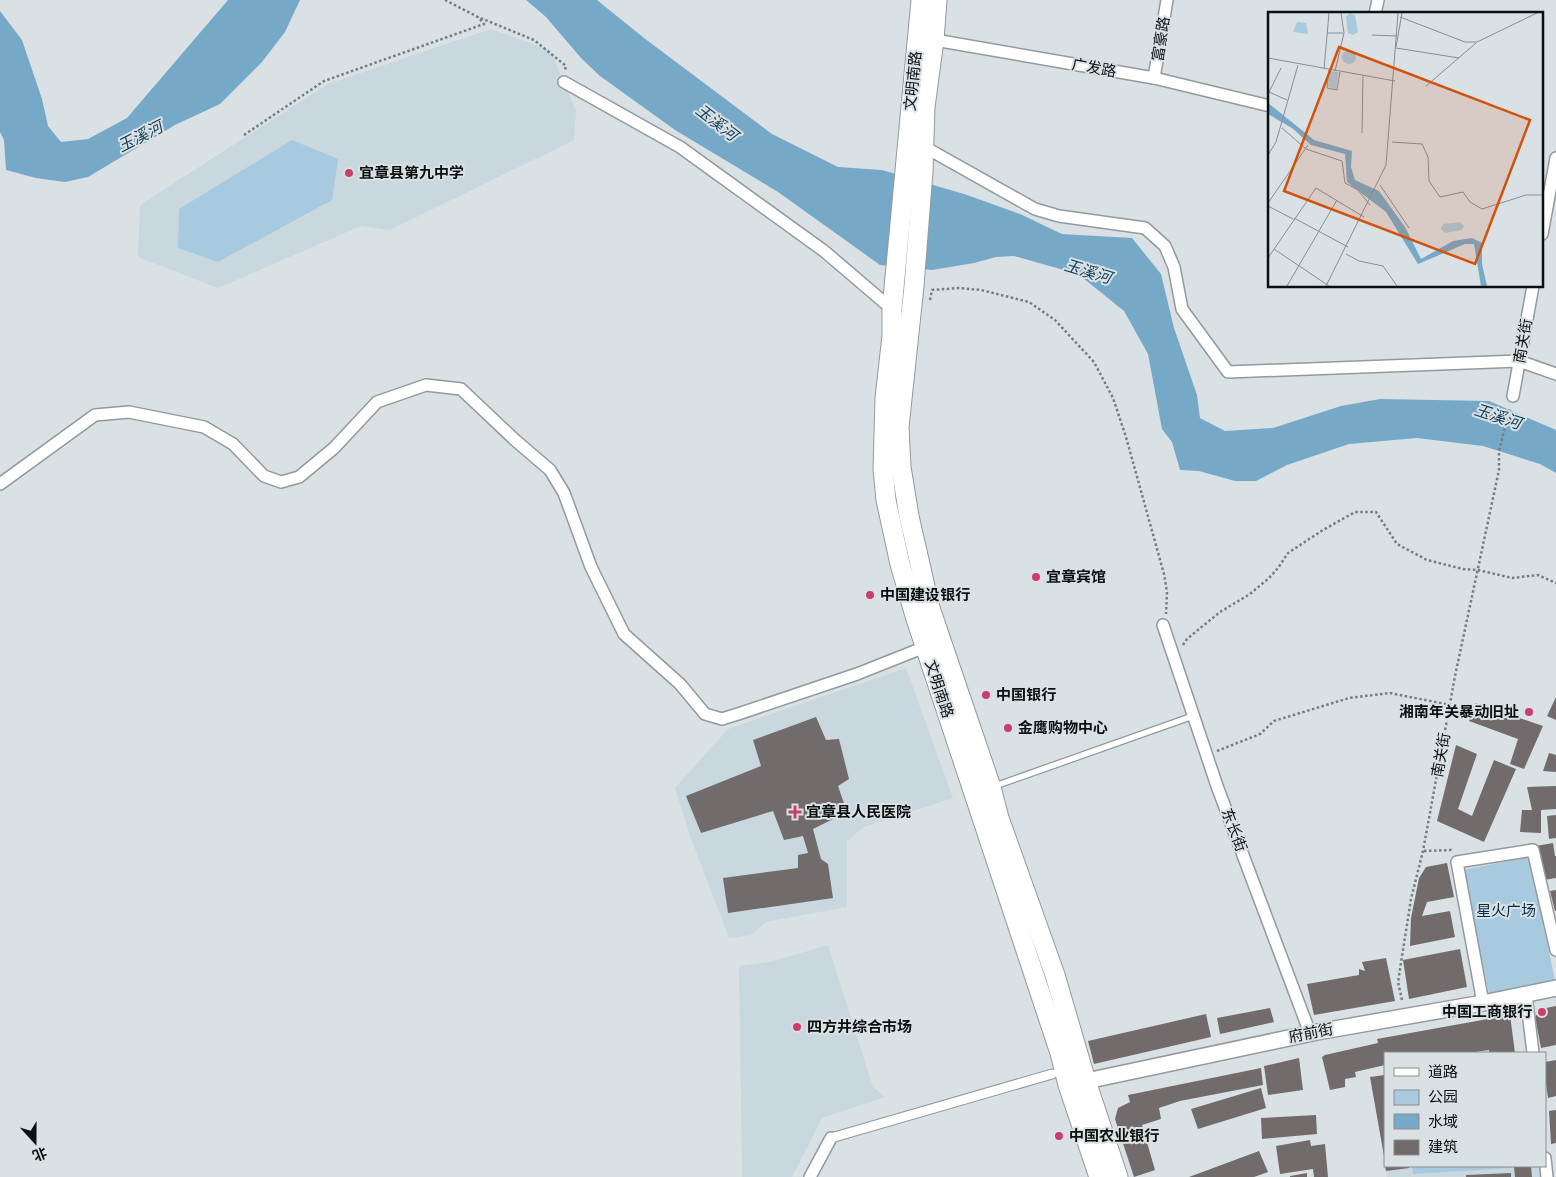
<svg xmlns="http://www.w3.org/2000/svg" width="1556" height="1177" font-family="'Fira Sans','Noto Sans SC',sans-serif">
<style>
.built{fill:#c9d7df}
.green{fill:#a8cade}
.water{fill:#76a9c7}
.building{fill:#726b6c}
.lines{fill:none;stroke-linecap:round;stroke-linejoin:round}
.service-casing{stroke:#93999d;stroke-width:8}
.pedestrian-casing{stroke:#93999d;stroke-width:11}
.minor-casing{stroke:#93999d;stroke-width:14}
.tertiary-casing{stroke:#93999d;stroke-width:18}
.primary-casing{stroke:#93999d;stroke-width:21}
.path{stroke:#767b7d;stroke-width:2.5;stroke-dasharray:2.5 2.5;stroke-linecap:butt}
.service{stroke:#fff;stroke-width:5.5}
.pedestrian{stroke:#fff;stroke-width:9}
.minor{stroke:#fff;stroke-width:11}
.tertiary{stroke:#fff;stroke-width:15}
.primary{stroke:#fff;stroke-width:19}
.poi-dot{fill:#cb3e6c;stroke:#dae1e5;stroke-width:2}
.labels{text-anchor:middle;stroke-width:4;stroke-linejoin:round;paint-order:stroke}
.street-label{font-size:15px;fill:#0c0f10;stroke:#dae1e5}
.poi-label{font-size:15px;font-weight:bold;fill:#0c0f10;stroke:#dae1e5;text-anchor:start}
.park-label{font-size:15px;fill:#012e43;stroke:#dae1e5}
.water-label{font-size:16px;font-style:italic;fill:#184258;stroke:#dae1e5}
.inset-road{fill:none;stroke:#888d90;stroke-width:1}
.view{fill:#d2520c;fill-opacity:0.15;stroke:#d2520c;stroke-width:2.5}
.inset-edge{fill:none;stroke:#0c0f10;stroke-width:2.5}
</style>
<rect width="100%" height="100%" fill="#dae1e5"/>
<g class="built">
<path d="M491 29 550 50 576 111 574 140 390 230 361 226 218 288 138 257 140 205 328 84Z"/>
<path d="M906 668 953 798 864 827 847 841V907L765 922 752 935 729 938 690 836 675 788 728 729Z"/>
<path d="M828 945 873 1087 885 1097 822 1118 792 1177H742L739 966 770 962Z"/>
<path d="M1385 1166H1545L1547 1177H1387Z"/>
</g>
<g class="green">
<path d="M292 140 338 159 332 200 218 262 178 248 179 209Z"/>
<path d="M1529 857 1556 985 1490 998 1463 870Z"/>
<path d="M1412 1166H1510L1511 1168 1413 1174Z"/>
</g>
<g class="water">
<path d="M228 0H300L285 32 262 62 220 104 175 125 88 177 65 182 36 178 6 170 4 140 0 132V11L22 40 42 99 48 126 61 142 88 139 127 118Z"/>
<path d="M526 0H597L644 38 772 134 838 167 882 170 964 194 1020 214 1062 234 1132 238 1161 274 1174 328 1197 395 1200 418 1225 431 1273 428 1341 406 1380 399 1489 401 1556 430V473L1540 464 1483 446 1417 438 1349 444 1287 465 1256 481H1235L1199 471 1180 470 1172 442 1162 429 1148 354 1124 311 1078 274 1014 256 996 257 974 263 932 270 880 265 778 192 675 130 600 76 581 58 546 17Z"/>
</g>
<g class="building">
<path d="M1556 697V720L1547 716Z"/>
<path d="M1475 703 1543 726 1524 769 1510 764 1518 739 1469 721Z"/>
<path d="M816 717 826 740 839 739 849 779 838 786 847 812 813 829 821 859 828 864 833 898 728 913 723 878 798 868V855L808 853 803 836 784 840 773 811 701 833 686 796 761 766 753 740Z"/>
<path d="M1456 745 1477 754 1458 809 1472 816 1494 760 1516 769 1484 842 1437 821Z"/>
<path d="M1549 753 1556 755V772L1543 771Z"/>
<path d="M1556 786V809L1541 810V833L1520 832 1522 810H1532L1527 787Z"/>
<path d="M1556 815V838L1549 839 1547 816Z"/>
<path d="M1553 843 1555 856H1556V878L1544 880 1536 846Z"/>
<path d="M1447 863 1454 897 1427 902 1422 916 1450 911 1455 937 1410 946 1411 918 1419 878 1426 867Z"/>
<path d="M1556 890V911H1555L1550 891Z"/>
<path d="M1460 949 1467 987 1409 999 1403 960Z"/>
<path d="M1386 958 1395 1001 1314 1015 1307 984 1359 975V969L1365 971 1362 962Z"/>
<path d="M1556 1006V1045L1541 1048 1535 1017 1541 1009Z"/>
<path d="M1270 1008 1274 1022 1220 1034 1217 1018Z"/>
<path d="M1206 1014 1211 1037 1094 1064 1088 1041Z"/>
<path d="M1510 1015 1515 1053H1489V1050L1469 1053H1385V1065L1355 1072 1356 1077 1345 1079V1087L1330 1090 1322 1057 1325 1055 1378 1043 1377 1039Z"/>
<path d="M1299 1058 1303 1090 1268 1095 1264 1066Z"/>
<path d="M1556 1060V1096L1548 1098 1545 1077V1062Z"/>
<path d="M1261 1068 1263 1085 1180 1101 1159 1108 1161 1119 1142 1125 1155 1170 1134 1177 1115 1119 1118 1108 1130 1102 1128 1095Z"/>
<path d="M1385 1075V1156H1384L1370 1077Z"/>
<path d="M1261 1088 1266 1108 1198 1129 1191 1109Z"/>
<path d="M1556 1110V1143L1551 1144 1549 1111Z"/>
<path d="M1316 1115 1317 1134 1262 1139 1261 1118Z"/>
<path d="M1310 1140 1311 1146 1325 1144 1328 1177H1314L1313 1169 1280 1174 1276 1146Z"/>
<path d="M1259 1151 1268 1172 1254 1177H1189Z"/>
<path d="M1385 1166H1409V1168L1386 1171Z"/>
<path d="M1514 1166H1531L1532 1177H1515Z"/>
<path d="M1307 1173V1177H1290V1176Z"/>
<path d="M1511 1173V1177H1466V1175Z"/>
</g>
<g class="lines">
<defs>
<path id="service" d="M995 786 1193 716"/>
<path id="pedestrian" d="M831 1138 1052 1074"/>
<g id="minor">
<path d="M1375 14 1378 0"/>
<path d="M929 39 1154 78 1270 106"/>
<path d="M1154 78 1167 0"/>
<path d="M564 82 680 147 824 251 892 309"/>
<path d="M921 145 1035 209 1059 216 1145 228 1165 246 1174 267 1182 309 1228 372 1519 361 1556 374"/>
<path d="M1542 234 1556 158"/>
<path d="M1513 396 1533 286"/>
<path d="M0 484 95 415 129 412 204 427 233 444 264 476 281 482 299 477 334 448 377 402 426 385 461 389 515 440 550 470 564 493 591 567 624 634 680 684 705 714 722 719 738 714 857 674 925 647"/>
<path d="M1163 625 1217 786 1310 1033"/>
<path d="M1526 995 1533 1053"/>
<path d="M1483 1003 1457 862 1533 850 1556 950"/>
<path d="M1545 1158 1547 1177"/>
<path d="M810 1177 831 1138"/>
</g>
<path id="tertiary" d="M1077 1083 1317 1032 1483 1003 1556 988"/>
<g id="primary">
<path d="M921 0 892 309V336L885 398 883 469 886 500 900 564 916 619 1060 1053 1068 1085 1099 1177"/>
<path d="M937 0 934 40 925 107 923 172 914 286 899 427 901 467 909 516 930 608 991 787 999 818 1055 975 1086 1081 1118 1177"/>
</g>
</defs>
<use href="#service" class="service-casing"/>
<use href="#pedestrian" class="pedestrian-casing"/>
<use href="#minor" class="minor-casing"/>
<use href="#tertiary" class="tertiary-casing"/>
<use href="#primary" class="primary-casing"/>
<g class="path">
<path d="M445 0 478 17 534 40 566 66 565 70"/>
<path d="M244 135 324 81 484 24 478 17"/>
<path d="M930 300 932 290 959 288 981 290 1029 302 1055 320 1094 362 1113 398 1126 437 1164 574 1167 592 1166 614"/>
<path d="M1183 645 1187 639 1220 612 1250 594 1269 578 1278 568 1288 553 1323 530 1355 512H1376L1397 544 1427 560 1463 569 1478 570 1512 578 1538 575 1556 583"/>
<path d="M1217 751 1260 734 1274 721 1349 698 1390 693 1450 705"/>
<path d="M1424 851 1451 850 1452 852"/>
<path d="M1402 1000 1398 982 1411 899 1423 851 1455 676 1499 470V451L1510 407"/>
</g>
<use href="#service" class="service"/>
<use href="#pedestrian" class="pedestrian"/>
<use href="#minor" class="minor"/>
<use href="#tertiary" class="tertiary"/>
<use href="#primary" class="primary"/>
</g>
<g class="poi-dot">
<circle cx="349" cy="173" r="5"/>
<circle cx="1036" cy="577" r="5"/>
<circle cx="870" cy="595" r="5"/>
<circle cx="986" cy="695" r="5"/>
<circle cx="1529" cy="712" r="5"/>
<circle cx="1008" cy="728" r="5"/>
<path d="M792.5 804.5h5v5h5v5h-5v5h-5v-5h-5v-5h5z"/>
<circle cx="1542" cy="1012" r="5"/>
<circle cx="797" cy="1027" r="5"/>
<circle cx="1059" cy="1136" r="5"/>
</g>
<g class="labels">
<g class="street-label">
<text transform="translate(1161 39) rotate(-81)" y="5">富豪路</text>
<text transform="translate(1094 68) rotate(10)" y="5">广发路</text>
<text transform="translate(913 81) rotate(-84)" y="5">文明南路</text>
<text transform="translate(1523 341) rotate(-80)" y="5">南关街</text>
<text transform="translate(939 689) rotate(72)" y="5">文明南路</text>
<text transform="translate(1441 755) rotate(-80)" y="5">南关街</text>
<text transform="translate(1234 830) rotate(69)" y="5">东长街</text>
<text transform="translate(1311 1033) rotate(-11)" y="5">府前街</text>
</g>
<g class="poi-label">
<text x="359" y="178">宜章县第九中学</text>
<text x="1046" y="582">宜章宾馆</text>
<text x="880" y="600">中国建设银行</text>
<text x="996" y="700">中国银行</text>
<text x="1519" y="717" text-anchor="end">湘南年关暴动旧址</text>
<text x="1018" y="733">金鹰购物中心</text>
<text x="806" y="817">宜章县人民医院</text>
<text x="1532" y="1017" text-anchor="end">中国工商银行</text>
<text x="807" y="1032">四方井综合市场</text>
<text x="1069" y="1141">中国农业银行</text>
</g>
<g class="park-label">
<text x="1506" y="916">星火广场</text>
</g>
<g class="water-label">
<text transform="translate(717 122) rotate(38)" y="6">玉溪河</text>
<text transform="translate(140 136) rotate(-27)" y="6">玉溪河</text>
<text transform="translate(1088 271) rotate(17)" y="6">玉溪河</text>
<text transform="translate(1498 416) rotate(18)" y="6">玉溪河</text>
</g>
</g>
<g transform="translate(1268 12)">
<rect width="275" height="275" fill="#dae1e5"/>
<path d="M82 1 87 3 90 20 85 23 80 21 78 5ZM29 10 38 11 40 22 25 20ZM74 45a7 7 0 1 1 14 0a7 7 0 1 1-14 0ZM62 59 71 60 68 77 60 75ZM192 210 196 214 194 218 177 221 173 217 175 212Z" fill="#a8cade"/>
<path d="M0 91 46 128 84 139 83 155 87 168 111 179 137 215 153 247 185 229 204 226 214 231V252L219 274H213L206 232H197L150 252 118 200 79 170 77 142 43 133 24 116 0 102Z" fill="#76a9c7"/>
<path class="inset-road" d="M132 5 197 30H209L269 1M59 21H75M104 23 128 24M128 35 134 1M128 36 191 46M0 46 127 69M56 57 61 1M61 58 59 76 69 78 72 60M67 59 76 21 73 1M158 74 208 31M1 80 13 56M1 80 19 88M14 116 38 137 74 149 77 171 90 178 102 193M94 121 95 64M124 130 154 132 160 145 161 169 172 185 195 180 202 190 214 197 258 183H275M0 143 8 130 30 53M112 173 141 216M0 191 40 133M0 194 25 207M26 206 80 235M6 237 61 274M78 242 91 249 115 254 129 274M0 246 48 176 96 205M19 274 69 188M58 274 118 153 130 1"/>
<path class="view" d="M71 35 262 108 207 252 16 179Z"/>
<rect width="275" height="275" class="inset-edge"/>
</g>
<rect x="1384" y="1052" width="162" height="115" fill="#dae1e5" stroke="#888d90"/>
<rect x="1394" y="1068" width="25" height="8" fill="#ffffff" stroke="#888d90"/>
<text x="1428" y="1077" font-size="15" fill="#0c0f10">道路</text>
<rect x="1394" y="1090" width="25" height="15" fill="#a8cade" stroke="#888d90"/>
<text x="1428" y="1102" font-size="15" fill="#0c0f10">公园</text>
<rect x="1394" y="1114" width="25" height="15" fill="#76a9c7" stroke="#888d90"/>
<text x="1428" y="1127" font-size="15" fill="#0c0f10">水域</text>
<rect x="1394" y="1140" width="25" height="15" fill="#726b6c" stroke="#888d90"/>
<text x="1428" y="1152" font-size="15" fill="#0c0f10">建筑</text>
<g transform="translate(35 1142) rotate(159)" stroke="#dae1e5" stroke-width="4" paint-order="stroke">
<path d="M0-4L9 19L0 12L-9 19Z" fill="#0c0f10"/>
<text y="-8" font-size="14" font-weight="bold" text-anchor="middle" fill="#0c0f10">北</text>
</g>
</svg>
